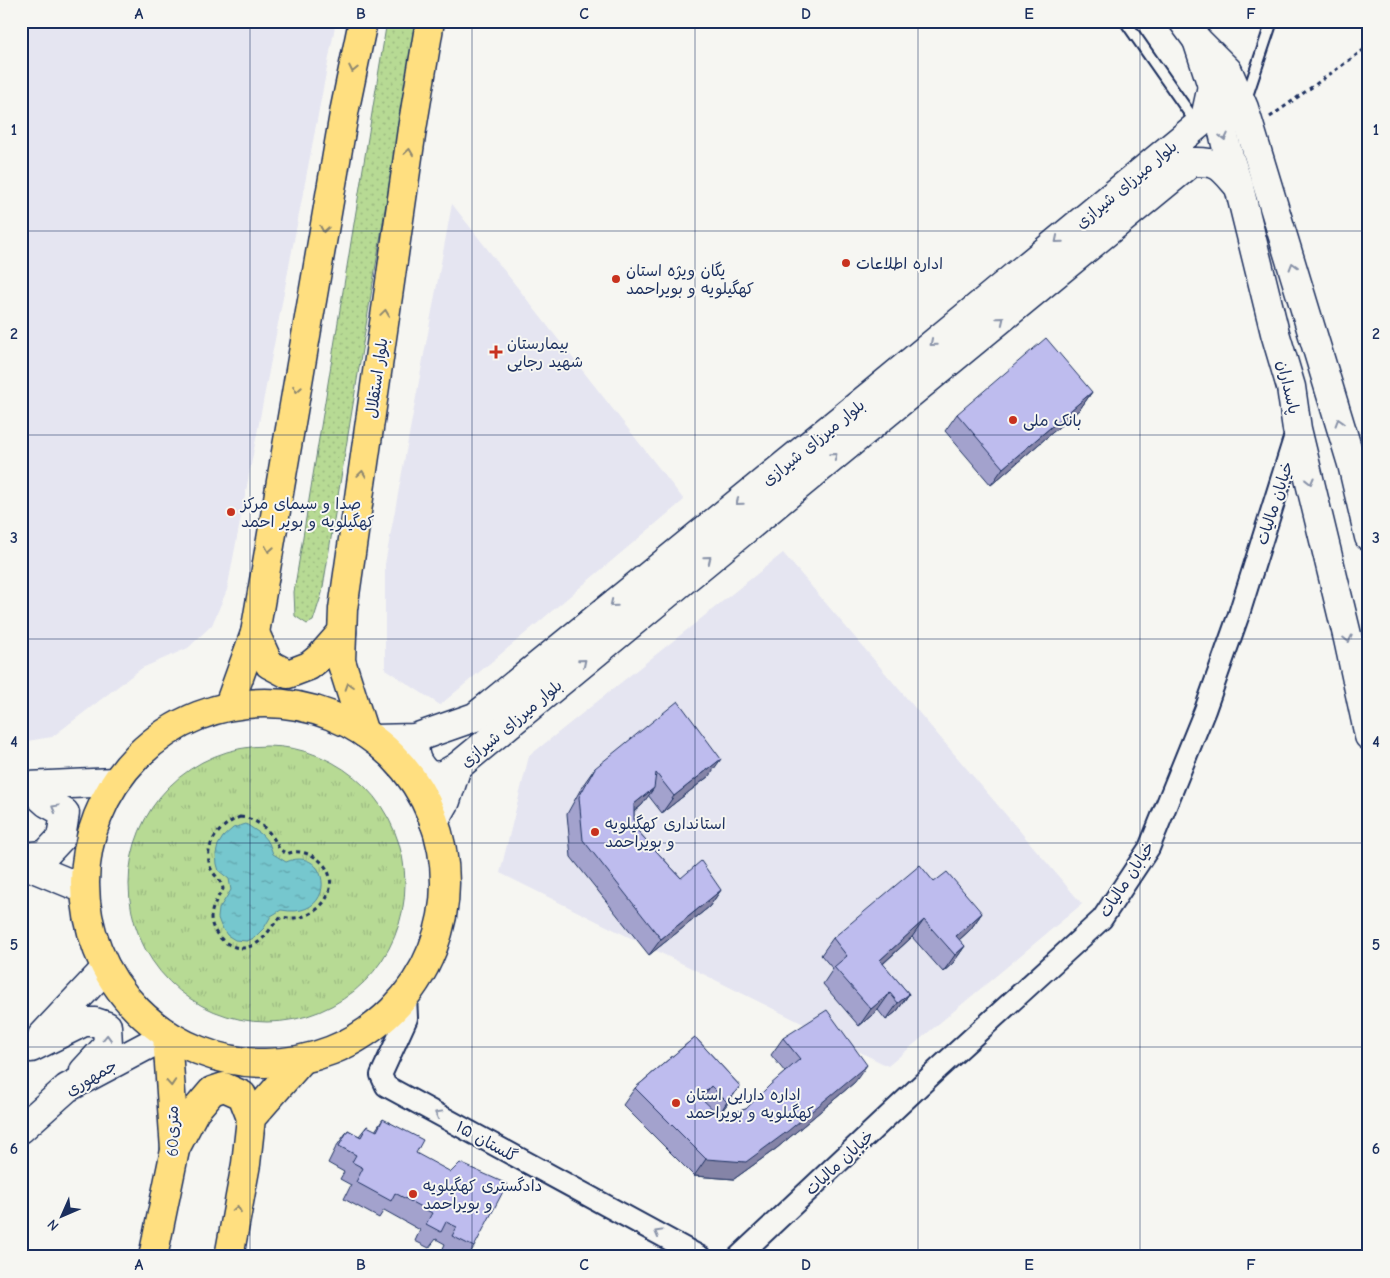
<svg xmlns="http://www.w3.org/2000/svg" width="1390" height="1278" font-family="'Comic Neue','Playpen Sans Arabic',sans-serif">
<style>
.built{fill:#e5e5f1}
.grass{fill:url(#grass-tufts);stroke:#698479}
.park{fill:url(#park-dots);stroke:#698479}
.water{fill:url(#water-ripples);stroke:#528aa1}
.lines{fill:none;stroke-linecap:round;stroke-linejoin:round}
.service-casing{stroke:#1b2f5e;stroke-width:14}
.minor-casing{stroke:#1b2f5e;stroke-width:24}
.secondary-casing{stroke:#1b2f5e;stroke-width:31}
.primary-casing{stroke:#1b2f5e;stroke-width:31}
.path{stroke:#1b2f5e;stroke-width:3;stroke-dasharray:4 4;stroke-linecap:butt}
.service{stroke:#f6f6f2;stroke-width:10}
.minor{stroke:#f6f6f2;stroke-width:20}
.secondary{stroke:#f6f6f2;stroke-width:28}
.primary{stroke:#ffdf80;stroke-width:28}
.wall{fill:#a3a2cd;stroke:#1b2f5e}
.shaded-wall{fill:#8584a7;stroke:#1b2f5e}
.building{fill:#bebcee;stroke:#1b2f5e}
.oneway{stroke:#8d876f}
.oneway2{stroke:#8892a8}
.grid{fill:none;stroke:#1b2f5e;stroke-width:1;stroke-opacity:0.55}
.poi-dot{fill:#c8321e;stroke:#f6f6f2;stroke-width:2}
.labels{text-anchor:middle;stroke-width:4;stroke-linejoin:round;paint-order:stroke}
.street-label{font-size:16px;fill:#1b2f5e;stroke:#f6f6f2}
.poi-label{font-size:16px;fill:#1b2f5e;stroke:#f6f6f2;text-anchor:start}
.neatline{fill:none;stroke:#1b2f5e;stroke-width:2}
.grid-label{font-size:16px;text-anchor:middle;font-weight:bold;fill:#1b2f5e}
</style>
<defs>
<pattern id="grass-tufts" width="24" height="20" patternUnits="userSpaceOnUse" patternTransform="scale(1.25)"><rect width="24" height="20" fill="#b7da94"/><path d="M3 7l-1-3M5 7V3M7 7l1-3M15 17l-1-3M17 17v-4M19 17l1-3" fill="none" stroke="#9dbb82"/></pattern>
<pattern id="park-dots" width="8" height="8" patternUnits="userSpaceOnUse" patternTransform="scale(1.25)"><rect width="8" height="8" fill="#b7da94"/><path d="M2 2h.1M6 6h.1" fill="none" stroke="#9dbb82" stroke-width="1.8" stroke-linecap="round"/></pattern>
<pattern id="water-ripples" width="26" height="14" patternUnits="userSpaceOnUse" patternTransform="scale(1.25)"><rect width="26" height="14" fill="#76c7ce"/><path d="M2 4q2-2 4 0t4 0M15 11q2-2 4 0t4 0" fill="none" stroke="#60a2aa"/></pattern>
</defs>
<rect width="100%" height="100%" fill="#f6f6f2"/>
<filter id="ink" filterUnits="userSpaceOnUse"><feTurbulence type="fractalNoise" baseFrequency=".02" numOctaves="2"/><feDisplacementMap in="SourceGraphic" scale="10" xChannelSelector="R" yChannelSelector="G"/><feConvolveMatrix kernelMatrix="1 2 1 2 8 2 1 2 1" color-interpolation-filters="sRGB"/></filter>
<g filter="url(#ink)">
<g class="built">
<path d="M21 21H336L227 590 212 625 188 648 142 668 52 737 21 742Z"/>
<path d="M452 204 684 500 440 705 385 669V564Z"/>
<path d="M783 553 1082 904 888 1066 500 873 529 756Z"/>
</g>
<circle class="grass" cx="267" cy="884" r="138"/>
<path class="park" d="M387 21H416L322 593 313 621 307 624 295 616 294 592Z"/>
<path class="water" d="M246 824 261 834 269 843 273 854 286 862C330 843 340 921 281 910L271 916 264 928 254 938 247 941 235 940 227 935 221 926 218 918 219 909 231 890 229 879 219 871 217 864 216 854 218 845 223 837 233 828Z"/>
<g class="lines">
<defs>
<g id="service">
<path d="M1125 21 1197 124"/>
<path d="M1246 99 1272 21"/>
</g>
<g id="minor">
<path d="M406 995 407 1018 381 1075 386 1086 701 1257"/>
<path d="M738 1257 939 1068 1102 919 1149 848 1205 710 1239 614 1297 429"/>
</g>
<g id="secondary">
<path d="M1183 21 1197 40 1228 71 1244 108 1352 464 1369 537"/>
<path d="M1197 40 1212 86 1228 153 1239 187 1275 333 1291 387 1297 429 1348 639 1369 736"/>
<path d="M415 738C413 756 416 763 429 776L443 775 457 767"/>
<path d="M374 739 415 738 475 717 873 393 1198 125 1205 118 1212 86"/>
<path d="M21 784 28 786 114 782"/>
<path d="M434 822 446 801 457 767C700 564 947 364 1192 162 1220 161 1221 167 1239 187"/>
<path d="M21 857 45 855 61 838 65 813 47 803 28 786"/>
<path d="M21 863 84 889"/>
<path d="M42 1036 106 968"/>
<path d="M31 1048 84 1022H95L107 1026 108 1045 84 1071"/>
<path d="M21 1129 67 1088 167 1035"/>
</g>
<g id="primary">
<path d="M255 633 269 664 288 674 309 666 320 657 342 632"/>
<circle cx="265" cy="883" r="180"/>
<path d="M229 705 255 633 345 108 363 21"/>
<path d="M364 733 341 661 343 609 412 129 430 21"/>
<path d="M175 1149 195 1111 212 1091 224 1087 242 1095 251 1118"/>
<path d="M153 1257 175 1150 167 1035"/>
<path d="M229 1257 246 1164 251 1118 302 1060"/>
</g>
</defs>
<use href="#service" class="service-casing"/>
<use href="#minor" class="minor-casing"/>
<use href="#secondary" class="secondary-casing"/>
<use href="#primary" class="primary-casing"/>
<g class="path">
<path d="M1270 117 1369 46"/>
<path d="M240 817C258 818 273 833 279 849L287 854C295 850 304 852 313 856 351 878 321 926 282 917 269 925 267 942 248 947 231 952 211 935 211 917 212 906 218 897 223 889 222 880 215 877 211 869 202 847 219 825 240 817Z"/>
</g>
<use href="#service" class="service"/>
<use href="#minor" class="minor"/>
<use href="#secondary" class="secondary"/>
<use href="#primary" class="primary"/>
</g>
<g class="wall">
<path d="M1092 392 1080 409 991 485 945 431 957 414Z"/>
<path d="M595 768 709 776 662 813 648 795 642 805 634 812V827L681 878 721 890 709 907 649 955 571 857 567 814 583 785Z"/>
<path d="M934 882 982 913 970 930 959 940 965 946 953 963 943 972 912 937 883 964 909 994 897 1011 886 1020 878 1010 859 1026 823 984 833 969 821 955 833 938Z"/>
<path d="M695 1037 740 1086 719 1115 720 1116 746 1109 785 1072 771 1055 783 1038 855 1082 777 1148 734 1179 694 1176 623 1105 635 1088Z"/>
<path d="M383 1119 416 1153 474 1247 467 1257H448L441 1253 445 1244 436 1239 429 1248 415 1241 420 1230 384 1210 379 1218 344 1199 351 1185 340 1179 344 1172 328 1163 336 1147 348 1130 359 1136 367 1126 375 1131Z"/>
</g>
<g class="shaded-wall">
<path d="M1092 392 1080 409 991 485 1003 468Z"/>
<path d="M721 759 709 776 662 813 674 796Z"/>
<path d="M654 788 642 805 622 821 634 804Z"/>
<path d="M721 890 709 907 649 955 661 939Z"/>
<path d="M982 913 970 930 949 949 956 936Z"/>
<path d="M924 920 912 937 868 977 880 960Z"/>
<path d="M965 946 953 963 943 972 955 955Z"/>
<path d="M890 993 878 1010 859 1026 871 1009Z"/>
<path d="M909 994 897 1011 886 1020 898 1003Z"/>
<path d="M867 1065 855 1082 777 1148 734 1179 694 1176 706 1159Z"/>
<path d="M711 1086 699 1103 700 1097Z"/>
<path d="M740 1086 728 1103 716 1119 727 1102Z"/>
</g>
<g class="building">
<path d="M1046 338 1092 392 1003 468 957 414Z"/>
<path d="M678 701 721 759 674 796 656 773 654 788 634 804V827L681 878 701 861 721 890 661 939 583 840 579 797 595 768Z"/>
<path d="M920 865 934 882 947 872 982 913 956 936 965 946 955 955 924 920 880 960 909 994 898 1003 890 993 871 1009 834 967 847 956 833 938Z"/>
<path d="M827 1010 867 1065 788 1131 746 1162 706 1159 635 1088 695 1037 740 1086 727 1102 711 1086 700 1097 720 1116 746 1109 770 1085 800 1059 783 1038Z"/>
<path d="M383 1119 423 1140 416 1153 451 1172 460 1163 507 1184 474 1247 452 1236 457 1227 446 1222 441 1232 426 1224 432 1213 395 1193 391 1201 356 1182 363 1168 352 1162 356 1155 339 1146 348 1130 361 1137 367 1126 377 1131Z"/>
</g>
<defs><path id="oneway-chevron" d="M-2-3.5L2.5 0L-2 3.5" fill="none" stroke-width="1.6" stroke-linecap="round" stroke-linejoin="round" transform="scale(1.25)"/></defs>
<g class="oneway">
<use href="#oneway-chevron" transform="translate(353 69) rotate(102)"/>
<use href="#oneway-chevron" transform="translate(409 152) rotate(-82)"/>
<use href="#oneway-chevron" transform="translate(324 229) rotate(100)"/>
<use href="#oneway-chevron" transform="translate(385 313) rotate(-82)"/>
<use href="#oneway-chevron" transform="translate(297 389) rotate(100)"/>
<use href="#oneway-chevron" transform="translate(362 474) rotate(-82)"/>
<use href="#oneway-chevron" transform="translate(269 549) rotate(100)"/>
<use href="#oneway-chevron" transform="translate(349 686) rotate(-108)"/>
<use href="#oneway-chevron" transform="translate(171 1083) rotate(86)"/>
<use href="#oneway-chevron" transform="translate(237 1209) rotate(-80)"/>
</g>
<g class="oneway2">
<use href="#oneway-chevron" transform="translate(1224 137) rotate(77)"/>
<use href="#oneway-chevron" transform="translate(1058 240) rotate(140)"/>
<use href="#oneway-chevron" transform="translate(1293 266) rotate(-107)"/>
<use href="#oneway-chevron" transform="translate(1001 320) rotate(-39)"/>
<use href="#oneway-chevron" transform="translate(933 343) rotate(140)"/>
<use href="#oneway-chevron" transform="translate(1339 422) rotate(-107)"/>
<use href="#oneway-chevron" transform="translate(834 456) rotate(-39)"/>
<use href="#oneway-chevron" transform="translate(1310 481) rotate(76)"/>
<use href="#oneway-chevron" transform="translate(739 502) rotate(141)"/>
<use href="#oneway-chevron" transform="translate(708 559) rotate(-39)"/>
<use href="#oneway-chevron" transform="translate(613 604) rotate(141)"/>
<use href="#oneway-chevron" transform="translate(1348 639) rotate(77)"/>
<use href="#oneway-chevron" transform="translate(583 662) rotate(-40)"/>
<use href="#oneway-chevron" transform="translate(55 808) rotate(-151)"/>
<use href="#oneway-chevron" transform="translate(107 1038) rotate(-88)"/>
<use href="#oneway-chevron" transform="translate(438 1114) rotate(-151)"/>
<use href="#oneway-chevron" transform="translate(658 1233) rotate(-151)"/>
</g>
</g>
<path class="grid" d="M250 21V1257M472 21V1257M695 21V1257M918 21V1257M1140 21V1257M21 231H1369M21 435H1369M21 639H1369M21 843H1369M21 1047H1369"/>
<g class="poi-dot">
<circle cx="846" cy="263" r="5"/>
<circle cx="616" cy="279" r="5"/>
<path d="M493.5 344.5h5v5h5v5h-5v5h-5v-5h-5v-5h5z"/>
<circle cx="1013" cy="420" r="5"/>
<circle cx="231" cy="512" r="5"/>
<circle cx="595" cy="832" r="5"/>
<circle cx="676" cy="1103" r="5"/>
<circle cx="413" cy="1194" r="5"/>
</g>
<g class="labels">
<g class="street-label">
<text transform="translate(1126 184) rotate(-40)" y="6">بلوار میرزای شیرازی</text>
<text transform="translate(376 378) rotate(-82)" y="6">بلوار استقلال</text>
<text transform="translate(1289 387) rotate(77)" y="6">پاسداران</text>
<text transform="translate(813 442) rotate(-39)" y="6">بلوار میرزای شیرازی</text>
<text transform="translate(1274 503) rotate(-72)" y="6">خیابان مالیات</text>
<text transform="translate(511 723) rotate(-40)" y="6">بلوار میرزای شیرازی</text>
<text transform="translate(1126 879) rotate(-57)" y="6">خیابان مالیات</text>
<text transform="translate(91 1077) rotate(-30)" y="6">جمهوری</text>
<text transform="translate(172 1131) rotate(-90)" y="6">60متری</text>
<text transform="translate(487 1141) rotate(29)" y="6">گلستان ۱۵</text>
<text transform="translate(839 1162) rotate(-43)" y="6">خیابان مالیات</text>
</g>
<g class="poi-label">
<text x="856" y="269">اداره اطلاعات</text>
<text x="626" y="276">یگان ویژه استان<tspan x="626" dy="18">کهگیلویه و بویراحمد</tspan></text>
<text x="507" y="349">بیمارستان<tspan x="507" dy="18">شهید رجایی</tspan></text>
<text x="1023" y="426">بانک ملی</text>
<text x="241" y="509">صدا و سیمای مرکز<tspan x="241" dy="18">کهگیلویه و بویر احمد</tspan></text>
<text x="605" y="829">استانداری کهگیلویه<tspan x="605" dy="18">و بویراحمد</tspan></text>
<text x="686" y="1100">اداره دارایی استان<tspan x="686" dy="18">کهگیلویه و بویراحمد</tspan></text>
<text x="423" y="1191">دادگستری کهگیلویه<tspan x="423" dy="18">و بویراحمد</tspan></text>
</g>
</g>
<rect width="1390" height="1278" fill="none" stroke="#f6f6f2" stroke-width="55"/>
<g transform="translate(62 1216) rotate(225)" stroke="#f6f6f2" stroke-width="4" paint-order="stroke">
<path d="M0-4L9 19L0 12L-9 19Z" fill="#1b2f5e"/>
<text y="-8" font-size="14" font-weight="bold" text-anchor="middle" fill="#1b2f5e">N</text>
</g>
<rect x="28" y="28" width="1334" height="1222" class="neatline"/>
<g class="grid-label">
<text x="139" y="19">A</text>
<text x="361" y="19">B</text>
<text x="584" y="19">C</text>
<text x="806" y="19">D</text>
<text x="1029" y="19">E</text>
<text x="1251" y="19">F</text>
<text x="14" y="135">1</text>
<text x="1376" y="135">1</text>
<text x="14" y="339">2</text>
<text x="1376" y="339">2</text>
<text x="14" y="543">3</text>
<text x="1376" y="543">3</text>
<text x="14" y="747">4</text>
<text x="1376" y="747">4</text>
<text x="14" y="950">5</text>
<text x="1376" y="950">5</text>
<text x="14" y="1154">6</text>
<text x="1376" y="1154">6</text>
<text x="139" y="1270">A</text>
<text x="361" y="1270">B</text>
<text x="584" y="1270">C</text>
<text x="806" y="1270">D</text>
<text x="1029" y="1270">E</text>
<text x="1251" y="1270">F</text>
</g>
</svg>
